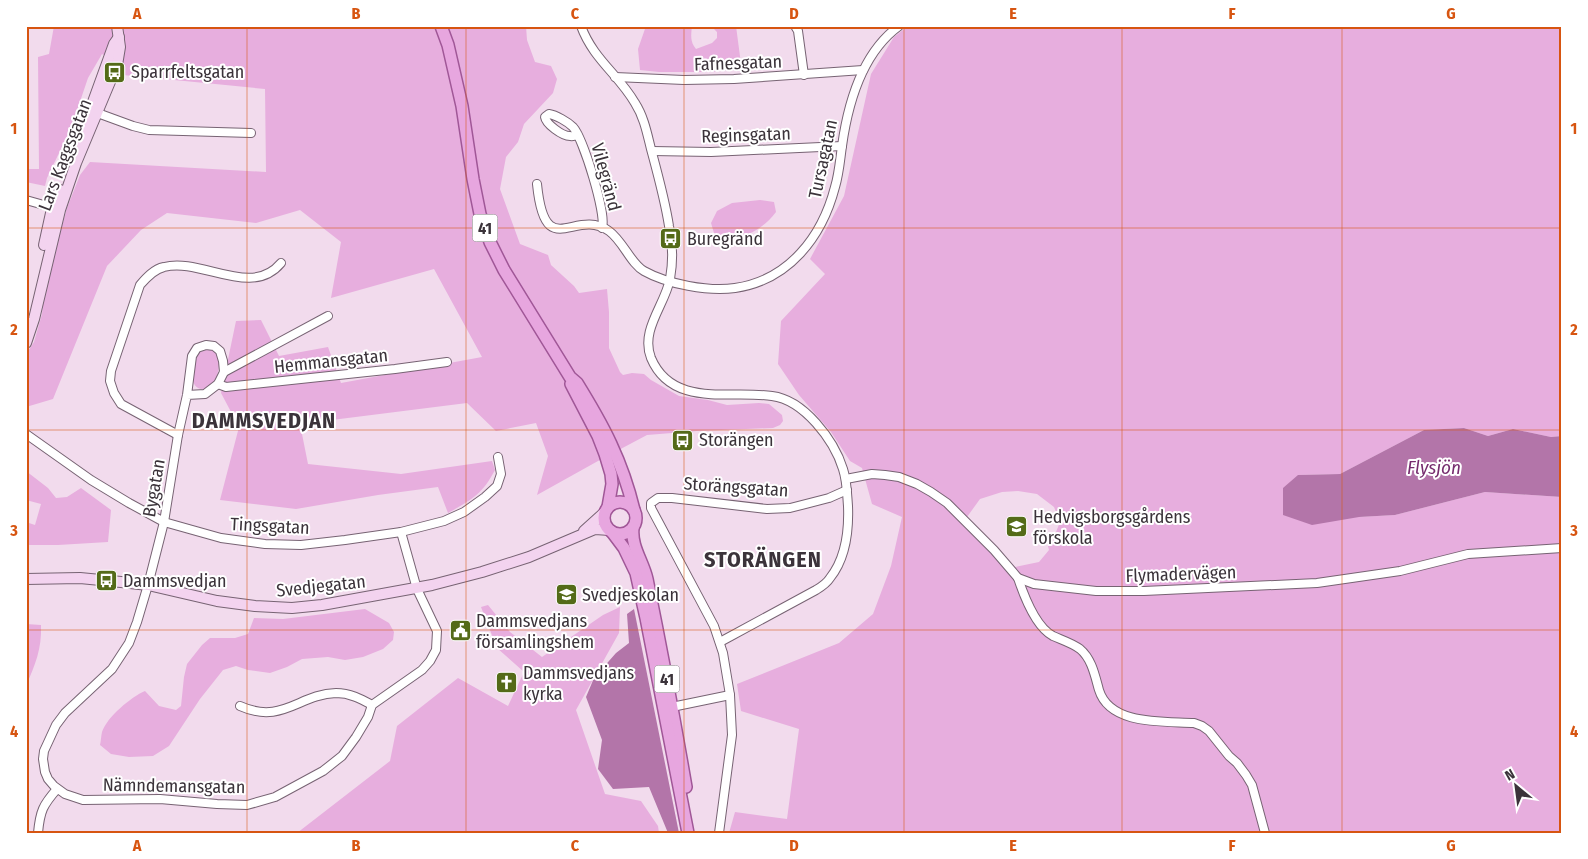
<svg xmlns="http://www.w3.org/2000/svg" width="1588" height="859" font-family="'Fira Sans Condensed',sans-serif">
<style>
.green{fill:#e7aede;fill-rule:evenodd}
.water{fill:#b375a9}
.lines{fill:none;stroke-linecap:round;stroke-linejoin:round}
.street-casing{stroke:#776373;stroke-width:10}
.secondary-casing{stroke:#776373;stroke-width:12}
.primary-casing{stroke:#a05797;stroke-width:14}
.street{stroke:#fff;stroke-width:8}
.secondary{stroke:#f3d3ef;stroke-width:10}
.primary{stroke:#e7a6df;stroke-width:11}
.grid{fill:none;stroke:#d75511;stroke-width:1;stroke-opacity:0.55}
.labels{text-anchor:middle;stroke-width:4;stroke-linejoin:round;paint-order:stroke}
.shield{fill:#fff;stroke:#767075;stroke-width:1}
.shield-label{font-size:16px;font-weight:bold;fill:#3b333a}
.street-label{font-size:18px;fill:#3b333a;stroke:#fff}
.poi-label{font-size:18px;fill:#3b333a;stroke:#fff;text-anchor:start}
.water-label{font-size:19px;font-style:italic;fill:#762c6e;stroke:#fff}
.district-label{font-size:22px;font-weight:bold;letter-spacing:1px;fill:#3b333a;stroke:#fff}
.neatline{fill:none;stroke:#d75511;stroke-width:2}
.grid-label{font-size:16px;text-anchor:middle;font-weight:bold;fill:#d75511}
</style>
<rect width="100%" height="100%" fill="#f2dbed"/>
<g class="green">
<path d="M54 26H526L527 40 535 62 551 66 557 79 553 93 524 124 518 142 506 157 500 189 520 244 548 255 551 265 574 286 579 293 607 289 609 312V348L620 372 623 375 632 373 644 374 651 380 679 396 708 400 727 405 759 403 769 404 782 415 783 421 780 425 773 428 697 431 647 435 598 461 537 495 548 456 536 423 496 431 467 403 300 424 308 464 401 474 492 461 495 470C482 495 471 500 448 513L438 487 378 495 296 509 220 500 239 427 221 393 236 321 261 320 279 356 328 347 341 383 482 357 434 269 331 298 341 242 300 210 256 223 167 213 141 230 107 266 53 399 26 407V363L28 351 34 342 42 314 45 287 67 208 80 175 90 162 266 172 265 89 123 75 121 65 102 54 88 78 71 128 47 178 45 186 26 182V169H39L38 57 49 54Z"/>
<path d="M646 26H692C691 35 690 42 696 49L712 43 717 38V32L714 29 715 26H736L741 64 738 72 734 66 718 67 715 72H659L640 70 638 49Z"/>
<path d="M908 26H1562V436L1551 437 1513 429 1488 436 1464 428 1424 430 1340 474 1298 475 1359 517 1395 515 1485 492 1562 497V833H729L735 812 787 819 799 729 741 711 737 684 839 643 873 614 891 566 902 517 872 504 862 468 850 461 831 432 799 395 778 364 781 321 825 274 810 259 844 196 871 74 894 37ZM1018 491 1037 494 1054 507 1060 522 1056 532 1046 539 1049 550 1039 562 1015 567 967 517 980 499 1002 492Z"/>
<path d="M760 200 774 202 776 212C763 229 750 234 730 242L714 233 711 223 717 211 732 203Z"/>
<path d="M209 349C223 352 220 375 213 383 204 394 191 389 193 375 194 367 194 359 200 352Z"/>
<path d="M26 471 48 488 56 498 67 497 81 488 111 510 108 542 58 545H26V522L35 525 41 504 26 500Z"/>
<path d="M488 605 510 632 542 657 603 615 620 607 619 633 576 710 605 794 641 801 658 826 659 833H297L390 761 397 726 458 678 508 706 524 672 497 648 481 607Z"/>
<path d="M365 609 389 623 394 632 393 640 383 649 363 657 345 660 328 657 302 659 287 667 270 673 248 670 236 666 223 670 200 699 169 746 153 756 129 757 111 754 100 745C101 741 101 736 102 732 107 717 131 697 145 691L159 706 176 710 181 706 184 677 187 664 202 645 210 638H235L248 634 254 618 283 619Z"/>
<path d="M26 624 41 625C42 649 35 665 26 686Z"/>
</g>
<g class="water">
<path d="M1464 428 1488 436 1513 429 1551 437 1562 436V497L1485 492 1395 515 1359 517 1312 525 1283 515V488L1298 475 1340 474 1424 430Z"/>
<path d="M634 609 679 833H668L649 787 613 789 598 769 602 740 586 697 594 678 616 653 629 643 627 614Z"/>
</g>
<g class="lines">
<defs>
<g id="street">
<path d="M581 26C593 59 619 75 635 103 644 117 647 133 651 149 658 175 665 200 669 226 673 244 673 262 670 279 665 305 640 330 651 358 672 408 730 390 772 396 804 400 834 440 843 469 847 481 847 494 848 506 849 531 846 558 830 578 827 583 821 587 816 590L720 642"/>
<path d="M795 26 798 31 804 75"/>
<path d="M615 77 684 80 734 79 863 70"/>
<path d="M92 111 133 126 149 130 251 133"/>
<path d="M578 135C575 135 573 137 570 136 562 136 546 124 545 117L549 114C556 115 568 122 573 127 583 138 607 215 602 228"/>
<path d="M652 151 711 152 842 146"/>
<path d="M537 184C545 264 574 207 609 231 623 241 631 264 644 271 667 284 709 292 735 288 789 280 822 237 835 187 839 174 840 160 842 146 848 103 862 53 899 26"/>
<path d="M26 200 58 209"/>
<path d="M224 372 328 316"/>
<path d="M218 384 226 387 395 369 447 362"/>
<path d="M187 395 205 394 218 384 224 372 223 361 220 351 214 346 206 345 197 348 192 356 187 395 178 435 164 522 148 585 137 622 129 643 112 669 65 713 56 725 44 751 43 759 45 772 48 779 54 786 65 794 83 800 160 799 217 804 247 805 275 797 323 771 342 756 356 737 368 717 372 705 422 670 430 661 436 650 437 631 417 589 401 532"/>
<path d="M26 434 91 480 129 503 164 522 221 538 265 544 301 545 345 540 401 532 444 521 464 512 485 497 497 486 501 474 498 457"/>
<path d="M178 435 121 404 114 393 110 381 111 371 140 285C146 278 154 269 164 267 201 257 251 299 281 263"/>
<path d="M846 479 872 474 885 475 899 477 917 484 931 492 947 503 994 550 1018 578 1034 584 1096 591H1144L1317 583 1400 571 1468 554 1562 548"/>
<path d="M1018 578C1024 596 1036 627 1053 636 1062 640 1072 643 1080 649 1092 659 1095 676 1099 690 1110 726 1165 721 1194 723L1202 726 1209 731 1229 756 1237 763 1246 775 1252 785 1265 833"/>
<path d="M240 706C282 725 299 694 336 693 350 693 361 699 372 705"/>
<path d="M667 708 730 695"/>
<path d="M38 833C40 811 43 805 57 789"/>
<path d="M719 833 732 735 730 695 723 653 714 626 651 508V503L658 498H672L767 509 790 508 829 498 847 490"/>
</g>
<g id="secondary">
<path d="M77 146 114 44 119 37"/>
<path d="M44 245 51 213 60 190"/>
<path d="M26 343 34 319 60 210 76 163 117 65 120 47 117 26"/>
<path d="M584 531 605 512"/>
<path d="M26 579 80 578 121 582 148 585 217 601 255 606 292 608 322 605 432 585 482 572 529 557 595 529 610 530"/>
</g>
<g id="primary">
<path d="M441 26 448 45 462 106 473 179 480 214 490 242 504 270 570 377 577 383C603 425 622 460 634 510"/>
<path d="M571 384 598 436 605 454 611 474 612 484 608 507"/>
<circle cx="620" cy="518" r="16"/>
<path d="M633 528C631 547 643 561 647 579 661 648 674 717 686 787"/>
<path d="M612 532 624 548 636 573 646 618 688 833"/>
</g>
</defs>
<use href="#street" class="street-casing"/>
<use href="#secondary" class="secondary-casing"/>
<use href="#primary" class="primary-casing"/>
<use href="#street" class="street"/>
<use href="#secondary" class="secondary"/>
<use href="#primary" class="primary"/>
</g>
<path class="grid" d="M247 26V833M466 26V833M684 26V833M904 26V833M1122 26V833M1342 26V833M26 228H1562M26 430H1562M26 630H1562"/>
<defs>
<symbol id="bus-square" viewBox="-11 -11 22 22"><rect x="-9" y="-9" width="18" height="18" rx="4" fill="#546a18" stroke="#fff"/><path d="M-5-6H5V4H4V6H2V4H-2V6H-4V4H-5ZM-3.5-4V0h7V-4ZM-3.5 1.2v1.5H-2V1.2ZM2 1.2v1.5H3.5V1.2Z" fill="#fff"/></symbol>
<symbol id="school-square" viewBox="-11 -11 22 22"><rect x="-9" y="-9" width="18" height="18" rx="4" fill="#546a18" stroke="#fff"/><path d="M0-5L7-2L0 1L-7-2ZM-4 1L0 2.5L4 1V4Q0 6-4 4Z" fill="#fff"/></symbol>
<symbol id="civic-square" viewBox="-11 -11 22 22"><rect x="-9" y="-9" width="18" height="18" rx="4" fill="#546a18" stroke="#fff"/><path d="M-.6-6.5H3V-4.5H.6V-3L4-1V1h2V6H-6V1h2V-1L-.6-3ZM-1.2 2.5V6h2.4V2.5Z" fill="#fff"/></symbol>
<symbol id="church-square" viewBox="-11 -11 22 22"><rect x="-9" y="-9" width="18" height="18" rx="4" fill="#546a18" stroke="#fff"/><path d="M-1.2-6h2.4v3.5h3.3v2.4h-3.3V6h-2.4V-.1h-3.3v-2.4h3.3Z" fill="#fff"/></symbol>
</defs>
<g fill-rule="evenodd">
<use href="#bus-square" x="102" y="60" width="25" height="25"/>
<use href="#bus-square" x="658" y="226" width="25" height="25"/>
<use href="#bus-square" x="670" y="428" width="25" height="25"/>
<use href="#school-square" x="1004" y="514" width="25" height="25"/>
<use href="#bus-square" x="94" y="568" width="25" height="25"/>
<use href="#school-square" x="554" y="582" width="25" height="25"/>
<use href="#civic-square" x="448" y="618" width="25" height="25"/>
<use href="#church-square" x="494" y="670" width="25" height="25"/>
</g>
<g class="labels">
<g class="shield">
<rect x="472.5" y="214.5" width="25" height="27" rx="4"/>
<rect x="654.5" y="665.5" width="25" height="27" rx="4"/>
</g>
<g class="shield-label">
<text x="485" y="234">41</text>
<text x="667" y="685">41</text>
</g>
<g class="street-label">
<text transform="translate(738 63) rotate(-2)" y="6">Fafnesgatan</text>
<text transform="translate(746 135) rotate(-2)" y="6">Reginsgatan</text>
<text transform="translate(65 155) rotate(-69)" y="6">Lars Kaggsgatan</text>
<text transform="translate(823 159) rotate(-78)" y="6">Tursagatan</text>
<text transform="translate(606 177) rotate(75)" y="6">Vilegränd</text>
<text transform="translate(331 361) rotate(-6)" y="6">Hemmansgatan</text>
<text transform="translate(736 487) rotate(4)" y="6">Storängsgatan</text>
<text transform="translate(154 488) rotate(-80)" y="6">Bygatan</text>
<text transform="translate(270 526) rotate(3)" y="6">Tingsgatan</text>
<text transform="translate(1181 574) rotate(-2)" y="6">Flymadervägen</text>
<text transform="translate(321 586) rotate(-6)" y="6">Svedjegatan</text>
<text transform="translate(174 786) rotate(1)" y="6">Nämndemansgatan</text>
</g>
<g class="poi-label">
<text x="131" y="78">Sparrfeltsgatan</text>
<text x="687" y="245">Buregränd</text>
<text x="699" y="446">Storängen</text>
<text x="1033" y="523">Hedvigsborgsgårdens<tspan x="1033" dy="21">förskola</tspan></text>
<text x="123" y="587">Dammsvedjan</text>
<text x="582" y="601">Svedjeskolan</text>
<text x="476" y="627">Dammsvedjans<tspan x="476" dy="21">församlingshem</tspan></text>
<text x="523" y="679">Dammsvedjans<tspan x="523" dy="21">kyrka</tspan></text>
</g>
<g class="water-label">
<text x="1434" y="474">Flysjön</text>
</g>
<g class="district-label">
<text x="264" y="428">DAMMSVEDJAN</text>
<text x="763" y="567">STORÄNGEN</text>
</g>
</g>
<rect width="1588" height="859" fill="none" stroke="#ffffff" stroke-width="55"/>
<g transform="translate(1516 786) rotate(331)" stroke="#ffffff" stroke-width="4" paint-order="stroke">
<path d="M0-4L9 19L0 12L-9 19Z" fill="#3b333a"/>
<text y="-8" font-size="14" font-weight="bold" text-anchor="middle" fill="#3b333a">N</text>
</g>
<rect x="28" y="28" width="1532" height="804" class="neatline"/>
<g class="grid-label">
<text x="137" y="19">A</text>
<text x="356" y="19">B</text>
<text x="575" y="19">C</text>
<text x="794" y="19">D</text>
<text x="1013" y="19">E</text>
<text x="1232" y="19">F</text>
<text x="1451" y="19">G</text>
<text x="14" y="134">1</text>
<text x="1574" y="134">1</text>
<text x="14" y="335">2</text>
<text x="1574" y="335">2</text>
<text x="14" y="536">3</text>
<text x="1574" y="536">3</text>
<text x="14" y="737">4</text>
<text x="1574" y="737">4</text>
<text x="137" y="851">A</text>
<text x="356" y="851">B</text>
<text x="575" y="851">C</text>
<text x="794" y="851">D</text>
<text x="1013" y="851">E</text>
<text x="1232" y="851">F</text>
<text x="1451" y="851">G</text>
</g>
</svg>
